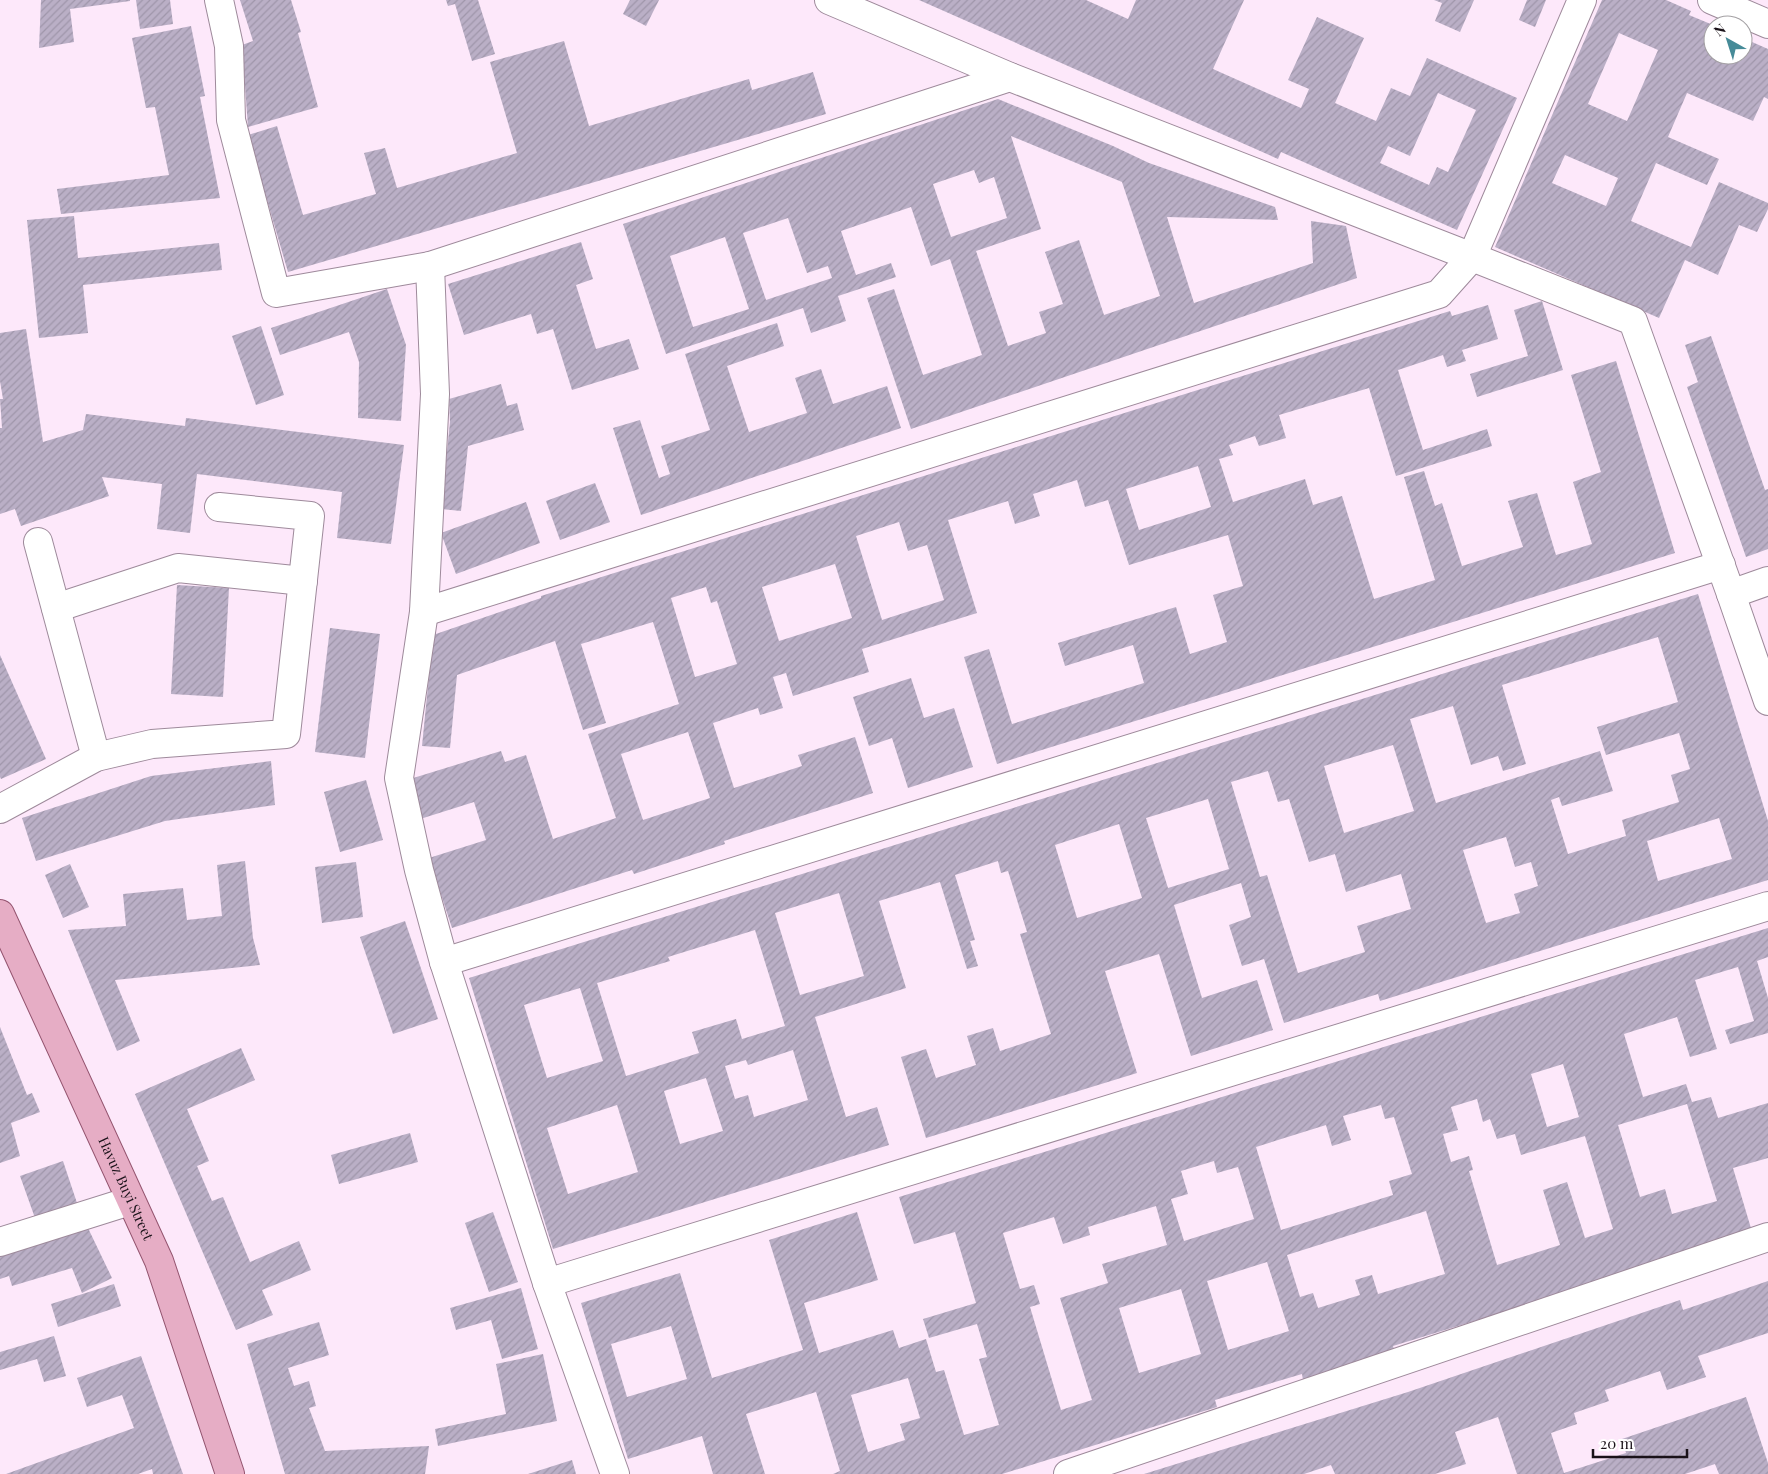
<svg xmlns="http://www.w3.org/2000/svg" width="1768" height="1474" font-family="'Playfair Display',serif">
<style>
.building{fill:url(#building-hatch);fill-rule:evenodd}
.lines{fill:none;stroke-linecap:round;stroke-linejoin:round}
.minor-casing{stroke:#9e8a9b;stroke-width:30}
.major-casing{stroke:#94546f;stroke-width:30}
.minor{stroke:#fff;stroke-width:28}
.major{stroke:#e6adc5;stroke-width:28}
.labels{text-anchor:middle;stroke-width:4;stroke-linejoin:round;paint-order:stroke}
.street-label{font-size:14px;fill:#1a1219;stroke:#fff}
</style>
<defs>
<pattern id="building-hatch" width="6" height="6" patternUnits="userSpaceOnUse" patternTransform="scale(1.25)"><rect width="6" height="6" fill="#baafc6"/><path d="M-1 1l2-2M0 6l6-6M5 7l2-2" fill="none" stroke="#9f96aa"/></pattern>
</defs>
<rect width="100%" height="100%" fill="#fde8fa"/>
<g class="building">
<path d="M41 0H130V1L70 9 74 42 39 48Z"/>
<path d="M136 0H170L173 24 140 29Z"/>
<path d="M240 0H291L301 32 298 33 318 107 248 127 242 45 253 41Z"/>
<path d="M446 0H478L495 54 472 61 455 4 448 6Z"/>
<path d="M630 0H659L646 26 623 14Z"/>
<path d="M919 0H1086L1128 19 1136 0H1244L1213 69 1301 108 1309 89 1288 80 1317 17 1364 38 1335 103 1376 121 1391 88 1410 96 1427 58 1517 98 1457 230 1281 152 1278 159ZM1438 93 1476 110 1448 172 1437 167 1429 185 1380 163 1388 146 1410 156Z"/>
<path d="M1434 0H1474L1460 32 1435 21 1442 3Z"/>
<path d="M1527 0H1546L1535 27 1519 20Z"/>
<path d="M1602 0H1666L1691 11 1689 15 1713 25V55H1743V38L1768 49V99L1764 97 1753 121 1687 93 1668 137 1719 159 1707 185 1656 163 1631 221 1691 247 1719 182 1768 203V209L1757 232 1739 225 1718 275 1685 260 1659 318 1495 247ZM1619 33 1658 50 1627 121 1588 104ZM1565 155 1618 178 1606 206 1552 183Z"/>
<path d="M191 26 205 96 200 97 220 198 61 214 57 189 169 175 155 107 146 108 132 38Z"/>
<path d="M564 41 589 126 749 79 752 90 813 72 826 114 288 272 248 135 277 126 303 215 376 194 364 153 385 148 397 188 517 153 490 62Z"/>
<path d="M998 99 1113 146 1149 163 1275 207 1278 220 1167 217 1194 303 1313 263 1311 221 1346 226 1357 278 911 429 867 298 894 289 923 375 982 355 950 259 931 266 911 207 841 231 856 275 891 263 896 277 838 296 846 321 811 333 803 308 666 354 623 224ZM1011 136 1122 182 1160 296 1104 315 1079 240 1045 252 1063 304 1039 312 1046 333 1008 346 976 251 1041 229ZM974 170 979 183 994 177 1007 218 951 237 933 184ZM788 218 807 273 828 266 832 278 766 300 743 233ZM725 237 749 309 693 327 670 256Z"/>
<path d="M74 216 78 258 219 243 222 270 83 285 88 333 39 338 27 220Z"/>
<path d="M581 242 593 279 576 285 596 349 629 339 639 369 572 390 553 329 537 334 531 314 464 335 448 284Z"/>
<path d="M387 289 406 345 401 421 358 418 359 362 349 332 280 355 271 328Z"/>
<path d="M1542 301 1563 370 1477 397 1470 374 1528 356 1514 310Z"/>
<path d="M1488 305 1498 339 1462 350 1466 361 1447 367 1443 355 1398 370 1423 450 1487 429 1492 446 1396 476 1369 388 1279 415 1286 438 1259 446 1255 436 1229 445 1233 455 1219 459 1233 502 1305 479 1313 505 1342 496 1374 599 1435 580 1404 477 1424 471 1435 506 1442 503 1462 566 1523 547 1508 501 1537 493 1556 555 1592 544 1573 482 1601 472 1571 375 1616 361 1675 553 997 764 964 657 989 649 1012 724 1144 683 1133 645 1065 666 1058 643 1176 607 1190 654 1227 642 1213 595 1243 586 1228 535 1129 565 1108 500 1085 507 1077 480 1033 494 1040 516 1015 524 1008 501 948 520 977 613 862 649 869 672 793 696 786 673 773 677 783 708 760 715 758 708 713 723 734 788 802 766 798 755 855 737 873 793 724 841 725 844 634 874 632 870 452 928 429 858 486 840 474 802 417 820 410 779 501 751 505 762 526 755 553 839 616 818 588 734 679 704 653 622 581 644 606 723 583 730 555 641 457 675 450 748 422 746 433 635 541 598V596L1450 311 1452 316ZM1198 466 1211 507 1139 530 1126 489ZM899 522 908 551 927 545 944 600 882 620 856 536ZM835 564 852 618 779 641 762 587ZM706 587 711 603 717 601 737 664 695 677 671 598ZM688 732 710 798 643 820 621 754Z"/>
<path d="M777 323 784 346 727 366 749 432 807 413 795 378 821 369 833 404 887 386 901 428 641 515 613 428 640 420 659 478 670 474 661 446 710 430 685 354Z"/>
<path d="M261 326 284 395 256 405 232 336Z"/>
<path d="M26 329 43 442 83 430 86 414 185 426 186 418 404 445 391 544 337 538 342 492 197 474 190 533 157 529 162 484 102 477 109 496 21 526 15 509 0 514V428H2L0 399H3L0 381V333Z"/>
<path d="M1711 336 1765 490 1768 489V549L1746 557 1687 387 1698 382 1685 345Z"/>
<path d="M501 384 507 406 517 403 524 430 468 446 461 511 441 509 450 422 449 399Z"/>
<path d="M595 483 610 522 560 540 546 501Z"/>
<path d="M526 502 540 543 456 574 441 533Z"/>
<path d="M177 585 229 588 223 697 171 694Z"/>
<path d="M1698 594 1768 821V880L1380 1001 1378 994 1284 1023 1264 959 1242 966 1229 925 1251 917 1241 883 1174 905 1202 998 1257 980 1273 1030 1191 1056 1159 954 1105 971 1137 1073 926 1138 901 1057 926 1049 936 1078 976 1065 967 1036 993 1028 1000 1051 1051 1034 1020 934 1027 932 1008 871 1001 873 998 861 955 875 975 940 970 941 978 966 967 969 940 882 879 901 906 988 815 1017 846 1117 877 1107 889 1145 553 1249 469 978ZM1658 637 1678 702 1597 727 1606 755 1679 733 1690 769 1671 775 1679 802 1622 820 1626 836 1568 854 1551 800 1559 797 1562 806 1613 791 1600 751 1436 803 1410 719 1453 706 1471 765 1498 756 1503 771 1526 764 1502 685ZM1393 745 1414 811 1344 833 1324 766ZM1268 771 1278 802 1289 799 1309 862 1335 854 1346 892 1401 874 1411 909 1357 926 1365 952 1298 973 1267 875 1260 877 1231 782ZM1208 799 1229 869 1168 888 1146 818ZM1719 818 1732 859 1658 881 1647 841ZM1119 824 1142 898 1077 918 1055 845ZM1506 837 1515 867 1531 862 1538 886 1514 894 1520 913 1486 923 1463 850ZM839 893 864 976 800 995 775 913ZM755 930 785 1026 742 1039 736 1019 692 1032 699 1053 626 1076 597 983 670 961 668 957ZM580 988 603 1061 547 1078 524 1005ZM793 1050 808 1100 754 1117 748 1095 735 1099 725 1066 746 1060 748 1065ZM706 1078 723 1131 680 1144 664 1091ZM617 1105 638 1172 568 1194 547 1128Z"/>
<path d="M330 628 380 634 365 758 315 752Z"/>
<path d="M0 655 46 759 1 779 0 777Z"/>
<path d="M911 678 924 718 954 708 973 767 908 788 892 738 869 746 853 697Z"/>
<path d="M271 761 275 805 165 821 36 861 22 818 151 776Z"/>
<path d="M366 780 383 840 340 852 324 792Z"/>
<path d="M245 861 253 938 260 965 115 980 140 1041 117 1051 68 930 126 926 123 894 183 888 187 920 222 916 217 865Z"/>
<path d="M356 862 363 917 322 923 315 867Z"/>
<path d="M70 864 89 907 63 918 45 875Z"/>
<path d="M405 921 438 1019 393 1034 360 937Z"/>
<path d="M1768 928V957L1757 961 1768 998V1033L1730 1044 1725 1030 1754 1021 1738 967 1695 980 1717 1049 1690 1057 1677 1017 1624 1034 1643 1097 1686 1084 1692 1102 1711 1097 1718 1118 1768 1103V1158L1733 1168 1753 1235 1393 1346 1395 1352 1303 1380 1302 1374 1215 1400 1217 1407 1002 1474H833L840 1471 816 1392 746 1414 765 1474H713L702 1436 628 1459 581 1303 680 1273 712 1378 803 1350 769 1240 857 1212 878 1280 804 1303 819 1353 893 1330 899 1348 926 1339 936 1372 944 1370 964 1435 999 1425 979 1359 987 1357 977 1324 929 1338 923 1319 976 1303 955 1232 914 1244 899 1197ZM1563 1064 1579 1117 1547 1127 1531 1074ZM1477 1099 1483 1122 1490 1119 1497 1139 1515 1134 1521 1155 1585 1136 1613 1229 1585 1238 1567 1182 1543 1190 1560 1245 1497 1265 1469 1171 1473 1170 1469 1156 1451 1162 1443 1134 1458 1130 1451 1107ZM1687 1104 1717 1201 1672 1214 1665 1189 1640 1197 1618 1125ZM1381 1105 1385 1119 1394 1117 1412 1174 1389 1181 1393 1195 1281 1230 1256 1147 1326 1125 1332 1146 1351 1140 1343 1116ZM1214 1161 1217 1173 1238 1167 1254 1219 1184 1241 1171 1199 1188 1194 1181 1171ZM1156 1206 1167 1245 1102 1264 1108 1283 1060 1298 1092 1400 1061 1410 1030 1307 1040 1304 1034 1285 1020 1289 1003 1233 1054 1217 1063 1244 1090 1235 1088 1227ZM1426 1211 1445 1274 1378 1294 1372 1275 1355 1280 1360 1295 1318 1308 1313 1293 1300 1297 1287 1255ZM1267 1262 1289 1331 1228 1350 1207 1281ZM1181 1289 1201 1354 1139 1373 1119 1308ZM671 1326 687 1379 627 1397 611 1344ZM908 1378 920 1418 900 1424 905 1440 868 1452 851 1395Z"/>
<path d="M0 1027 27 1095 32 1093 40 1112 11 1123 20 1156 0 1163Z"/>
<path d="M241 1048 255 1080 187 1109 209 1161 197 1166 212 1201 223 1197 250 1262 299 1241 311 1270 262 1290 273 1315 236 1330 135 1094Z"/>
<path d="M410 1133 418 1162 339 1184 331 1155Z"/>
<path d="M63 1161 77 1203 35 1218 20 1176Z"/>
<path d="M493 1212 518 1282 489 1292 465 1223Z"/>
<path d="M88 1228 112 1278 82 1293 72 1268 12 1286 9 1276 0 1279V1256Z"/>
<path d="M1768 1281V1333L1698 1356 1706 1377 1667 1390 1660 1371 1605 1390 1609 1401 1574 1413 1577 1424 1551 1433 1564 1473 1626 1453 1622 1439 1746 1397 1768 1463V1474H1719L1715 1464 1685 1474H1517L1498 1417 1455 1432 1466 1464 1435 1474H1335L1331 1465 1304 1474H1144L1408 1392 1680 1300 1683 1310Z"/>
<path d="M114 1284 121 1306 58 1327 51 1304Z"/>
<path d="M521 1288 538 1349 502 1359 491 1320 456 1330 450 1308Z"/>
<path d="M319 1322 329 1355 288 1368 294 1386 309 1381 316 1406 309 1408 325 1451 429 1446 425 1474H285L247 1344Z"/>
<path d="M54 1336 66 1376 44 1382 37 1359 0 1370V1352Z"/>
<path d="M543 1354 557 1421 438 1446 435 1429 506 1414 496 1364Z"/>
<path d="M141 1356 183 1474H153L152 1469 138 1474H6L134 1428 122 1395 87 1407 77 1378Z"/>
<path d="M572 1460 576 1474H528Z"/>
</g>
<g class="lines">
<defs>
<g id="minor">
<path d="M219 0 229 46 231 120 276 293 430 266 1010 77"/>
<path d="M829 0 1010 77 1472 257 1633 321 1731 594 1768 701"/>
<path d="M1712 0 1768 24"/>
<path d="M430 266 435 394 424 612 399 778 419 870 444 962 547 1283 615 1474"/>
<path d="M38 542 96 757"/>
<path d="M1731 594 1768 581"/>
<path d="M56 608 178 568 303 581"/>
<path d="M424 612 1439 294 1472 257 1582 0"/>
<path d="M0 809 96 757 152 744 286 734 310 516 219 507"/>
<path d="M444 962 1721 565"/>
<path d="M0 1242 130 1201"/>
<path d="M547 1283 1768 906"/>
<path d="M1068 1474 1768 1237"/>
</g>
<g id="major">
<path id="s1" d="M0 914 159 1261 230 1474"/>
</g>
</defs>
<use href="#minor" class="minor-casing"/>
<use href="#major" class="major-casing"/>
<use href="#minor" class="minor"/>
<use href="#major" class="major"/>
</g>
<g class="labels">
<g class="street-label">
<text dy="5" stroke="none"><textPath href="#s1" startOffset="302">Havuz Buyi Street</textPath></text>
</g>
</g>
<g transform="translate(1728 40) rotate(321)"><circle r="24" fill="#ffffff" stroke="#a3a0a3"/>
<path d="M0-4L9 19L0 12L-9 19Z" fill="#468b98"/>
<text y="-8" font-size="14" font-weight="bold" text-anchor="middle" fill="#1a1219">N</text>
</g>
<path d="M1593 1449v8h94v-8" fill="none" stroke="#1a1219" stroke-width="2.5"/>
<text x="1600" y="1449" font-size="15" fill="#1a1219" stroke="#ffffff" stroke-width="4" paint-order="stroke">20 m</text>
</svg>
